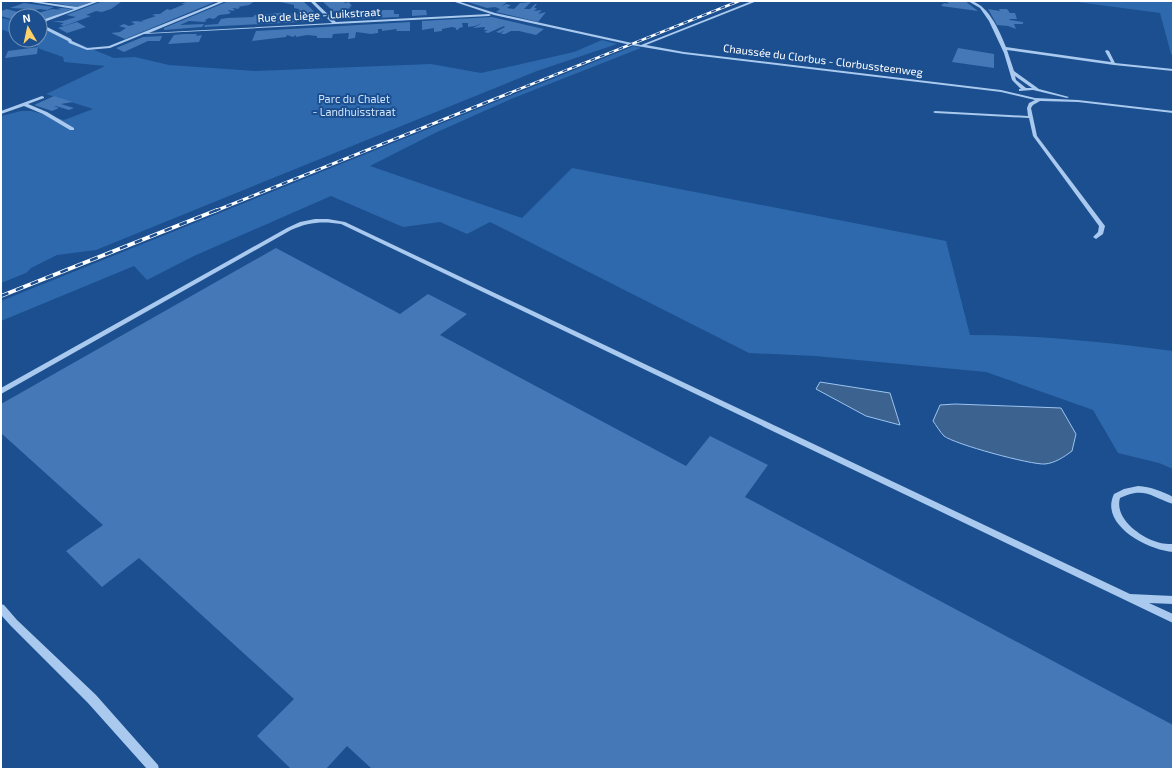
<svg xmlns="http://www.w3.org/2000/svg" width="1174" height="770" font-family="'Exo 2',sans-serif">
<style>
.green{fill:#2e69ad}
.water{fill:#3c6290;stroke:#9cc4f0}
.building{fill:#4478b7}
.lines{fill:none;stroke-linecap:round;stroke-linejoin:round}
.minor{fill:#a9c9ee;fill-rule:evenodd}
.rail-far2-casing{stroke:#fff;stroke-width:2.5}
.rail-far1-casing{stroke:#fff;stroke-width:3}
.rail-casing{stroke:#fff;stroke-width:4}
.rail-far2{stroke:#1b4f8f;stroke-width:1.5;stroke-dasharray:5;stroke-linecap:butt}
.rail-far1{stroke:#1b4f8f;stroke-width:2;stroke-dasharray:6;stroke-linecap:butt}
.rail{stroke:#1b4f8f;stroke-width:2.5;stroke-dasharray:8;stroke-linecap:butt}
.labels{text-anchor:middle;stroke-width:4;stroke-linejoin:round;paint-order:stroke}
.far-street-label{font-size:11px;fill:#fff;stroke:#1b4f8f}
.far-park-label{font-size:11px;fill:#cfe3fa;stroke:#1b4f8f}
</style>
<rect width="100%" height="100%" fill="#1b4f8f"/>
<g class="green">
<path d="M1070 1H1173V55L1171 54 1160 13Z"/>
<path d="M1 18 16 21V35L1 29Z"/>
<path d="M40 28 114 58 135 57 169 65 255 71 431 64 481 73 574 52 602 40 617 44 537 71 96 250 57 255 31 268 26 273 1 283V116L21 111H32L64 120 93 109 46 94 105 66 64 62 63 57 40 49 31 40H40Z"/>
<path d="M634 46 641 48 511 99 435 133 370 166 522 218 572 168 946 241 970 335C1038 335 1105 342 1173 351V469L1159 463 1118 453 1093 410 986 372 815 356 749 353 490 222 467 234 440 222 403 227 331 196 194 256 147 280 134 266 1 321V301Z"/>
</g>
<g class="water">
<path d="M820 382 890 393 900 425 866 416 816 389Z"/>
<path d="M955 404 1061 408 1076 434 1072 451C1064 457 1055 463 1045 464 1031 465 954 444 944 436 940 432 936 425 933 421L940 405Z"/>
</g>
<g class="building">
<path d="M44 1H94L77 7Z"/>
<path d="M103 1 121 2 111 9 102 12 96 11 86 15 91 16 64 26 60 25 64 23 52 21H63L76 17 66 15Z"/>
<path d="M189 1H217L125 39 111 33 120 32 126 28 119 26 124 24 129 26 135 24 131 22 135 21 144 22 141 21 156 16 152 15 155 14H153H160L167 9 170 10 185 4H181Z"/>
<path d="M229 1H255L249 5 237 7H240L238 9 234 8 232 9H235L233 11 229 10 228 11 231 12 230 13H231L228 14 219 15 214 19 209 18 205 20 206 21 205 22 189 21 180 25 204 24 202 27 164 30V28Z"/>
<path d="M288 1H303L322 19 319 21 204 27 205 25 218 24 221 19 227 18 253 17 255 15 280 13 298 14 299 9 294 8V5L280 2Z"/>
<path d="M322 1H343L345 3 349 2 352 6 349 7 351 8 334 12Z"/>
<path d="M464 1H508L501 7 506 4 511 5 507 8 514 9 520 3 531 2 524 9H530L535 4H537L534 8H537L534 11 542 10 538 14 546 12 538 22 496 12 500 9 495 7 487 8Z"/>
<path d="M946 1H965L978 11 941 6 944 3 949 4Z"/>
<path d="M24 3 54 7 47 10 40 9 34 10 11 19 1 16V11L7 9 21 13 30 9 10 8Z"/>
<path d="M61 8 72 9 40 22V16L43 15 35 14 52 9 63 10 57 9Z"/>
<path d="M988 9 1000 11 999 9H1007L1010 13H1015L1017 19H1009L1010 20 1023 22V24H1014L1016 29 1008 26 997 25Z"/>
<path d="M365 10H370L369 12 372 10H394V14H399V17L351 19 353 12 362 13V11Z"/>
<path d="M412 10H426L427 15 412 16Z"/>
<path d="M492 17 544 29 536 35 519 31H511L505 34H501L504 30 500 33 496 32 505 27 504 26 488 33 484 32 488 30H484L485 27 473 28 482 23 475 26 468 27V23H462L463 27 459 28V29L456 30V28L452 27 442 29V31L434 32V28L422 30V21Z"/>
<path d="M77 22 86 27 67 33 58 28Z"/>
<path d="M410 22V31H396L397 29 382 31V29H378V33L371 34 356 32 355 38 348 39 349 33 333 34 332 38H317V36L307 35 296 37V35L293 37 287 35 286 37 252 41 256 31Z"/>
<path d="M183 34H197L196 36 202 35 199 42 168 44 174 35Z"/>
<path d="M162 36 160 41H148L124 52 116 48 143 37Z"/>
<path d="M38 47 37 54 5 58 8 51Z"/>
<path d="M958 48 994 54V68L952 62Z"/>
<path d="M54 96 73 102 61 104 74 108 69 110 56 106H54L59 108 52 111 34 105Z"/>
<path d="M276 248 400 314 428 294 467 314 440 335 686 466 710 436 768 465 745 497 1173 725V769H372L347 746 326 769H291L257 736 294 699 139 558 102 587 66 551 103 525 1 433V404Z"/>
</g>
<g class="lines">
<g class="minor">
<path d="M25 1H34L77 7 95 1H100L47 21 44 24 45 26 71 39 72 41 87 48 109 46 221 1H226L149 33 332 23 310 1H314L336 22 489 14 491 15 489 16 144 34 110 48 87 50 69 43 68 41 42 28 40 24 45 19 74 9Z"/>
<path d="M452 1H457L495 13 641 45 752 1H757L646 45 684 52 1001 90 1035 98 1078 100 1173 111V113L1078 102 1040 101 1033 105 1031 108 1037 136 1105 226 1103 234 1096 239 1093 237 1098 232 1099 226 1033 136 1029 118 935 113 933 112 935 111 1028 116 1027 108 1029 103 1035 100 1001 92 684 54 631 45 494 15Z"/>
<path d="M968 1C987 1 1000 32 1006 47L1111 62 1105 51 1107 50 1109 51 1115 63 1173 69V71L1114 65 1007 50 1014 71 1039 89 1069 97 1067 98 1033 90 1019 91V89H1021L1012 80 1004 53 989 21 980 8ZM1015 76 1032 88H1026L1016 80Z"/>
<path d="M42 96 44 97V98L28 104 47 112 74 128V130H70L43 114 24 106 1 114V111Z"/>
<path d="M315 219H328L345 222 1130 594 1173 596V604L1149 603 1173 614V623L341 224C323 221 308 222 291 230L1 394V388L287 228 300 222Z"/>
<path d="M1138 486C1151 487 1162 491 1173 497V504C1152 497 1144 486 1120 498 1114 518 1140 537 1157 542 1163 544 1168 544 1173 544V552C1148 550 1099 525 1114 494L1124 489Z"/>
<path d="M1 604 4 605 17 620 96 695 158 765 159 769H147L88 703 11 626 1 615Z"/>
</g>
<defs>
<path id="rail-far2" d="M507 94 739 1"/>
<path id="rail-far1" d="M215 211 510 93"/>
<path id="rail" d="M1 296 217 210"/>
</defs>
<use href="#rail-far2" class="rail-far2-casing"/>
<use href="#rail-far1" class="rail-far1-casing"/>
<use href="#rail" class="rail-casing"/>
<use href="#rail-far2" class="rail-far2"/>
<use href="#rail-far1" class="rail-far1"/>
<use href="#rail" class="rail"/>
</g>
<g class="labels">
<g class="far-street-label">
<text transform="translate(319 15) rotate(-3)" y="4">Rue de Liège - Luikstraat</text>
<text transform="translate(823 60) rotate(7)" y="4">Chaussée du Clorbus - Clorbussteenweg</text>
</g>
<g class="far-park-label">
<text x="354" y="103">Parc du Chalet<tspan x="354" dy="13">- Landhuisstraat</tspan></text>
</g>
</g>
<rect width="1174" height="770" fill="none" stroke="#ffffff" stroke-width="4"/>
<g transform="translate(28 28) rotate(351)"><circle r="19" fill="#1b4f8f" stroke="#7695bc"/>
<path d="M0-3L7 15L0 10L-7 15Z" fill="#ffd166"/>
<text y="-6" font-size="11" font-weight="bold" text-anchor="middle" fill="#ffffff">N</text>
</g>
</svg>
